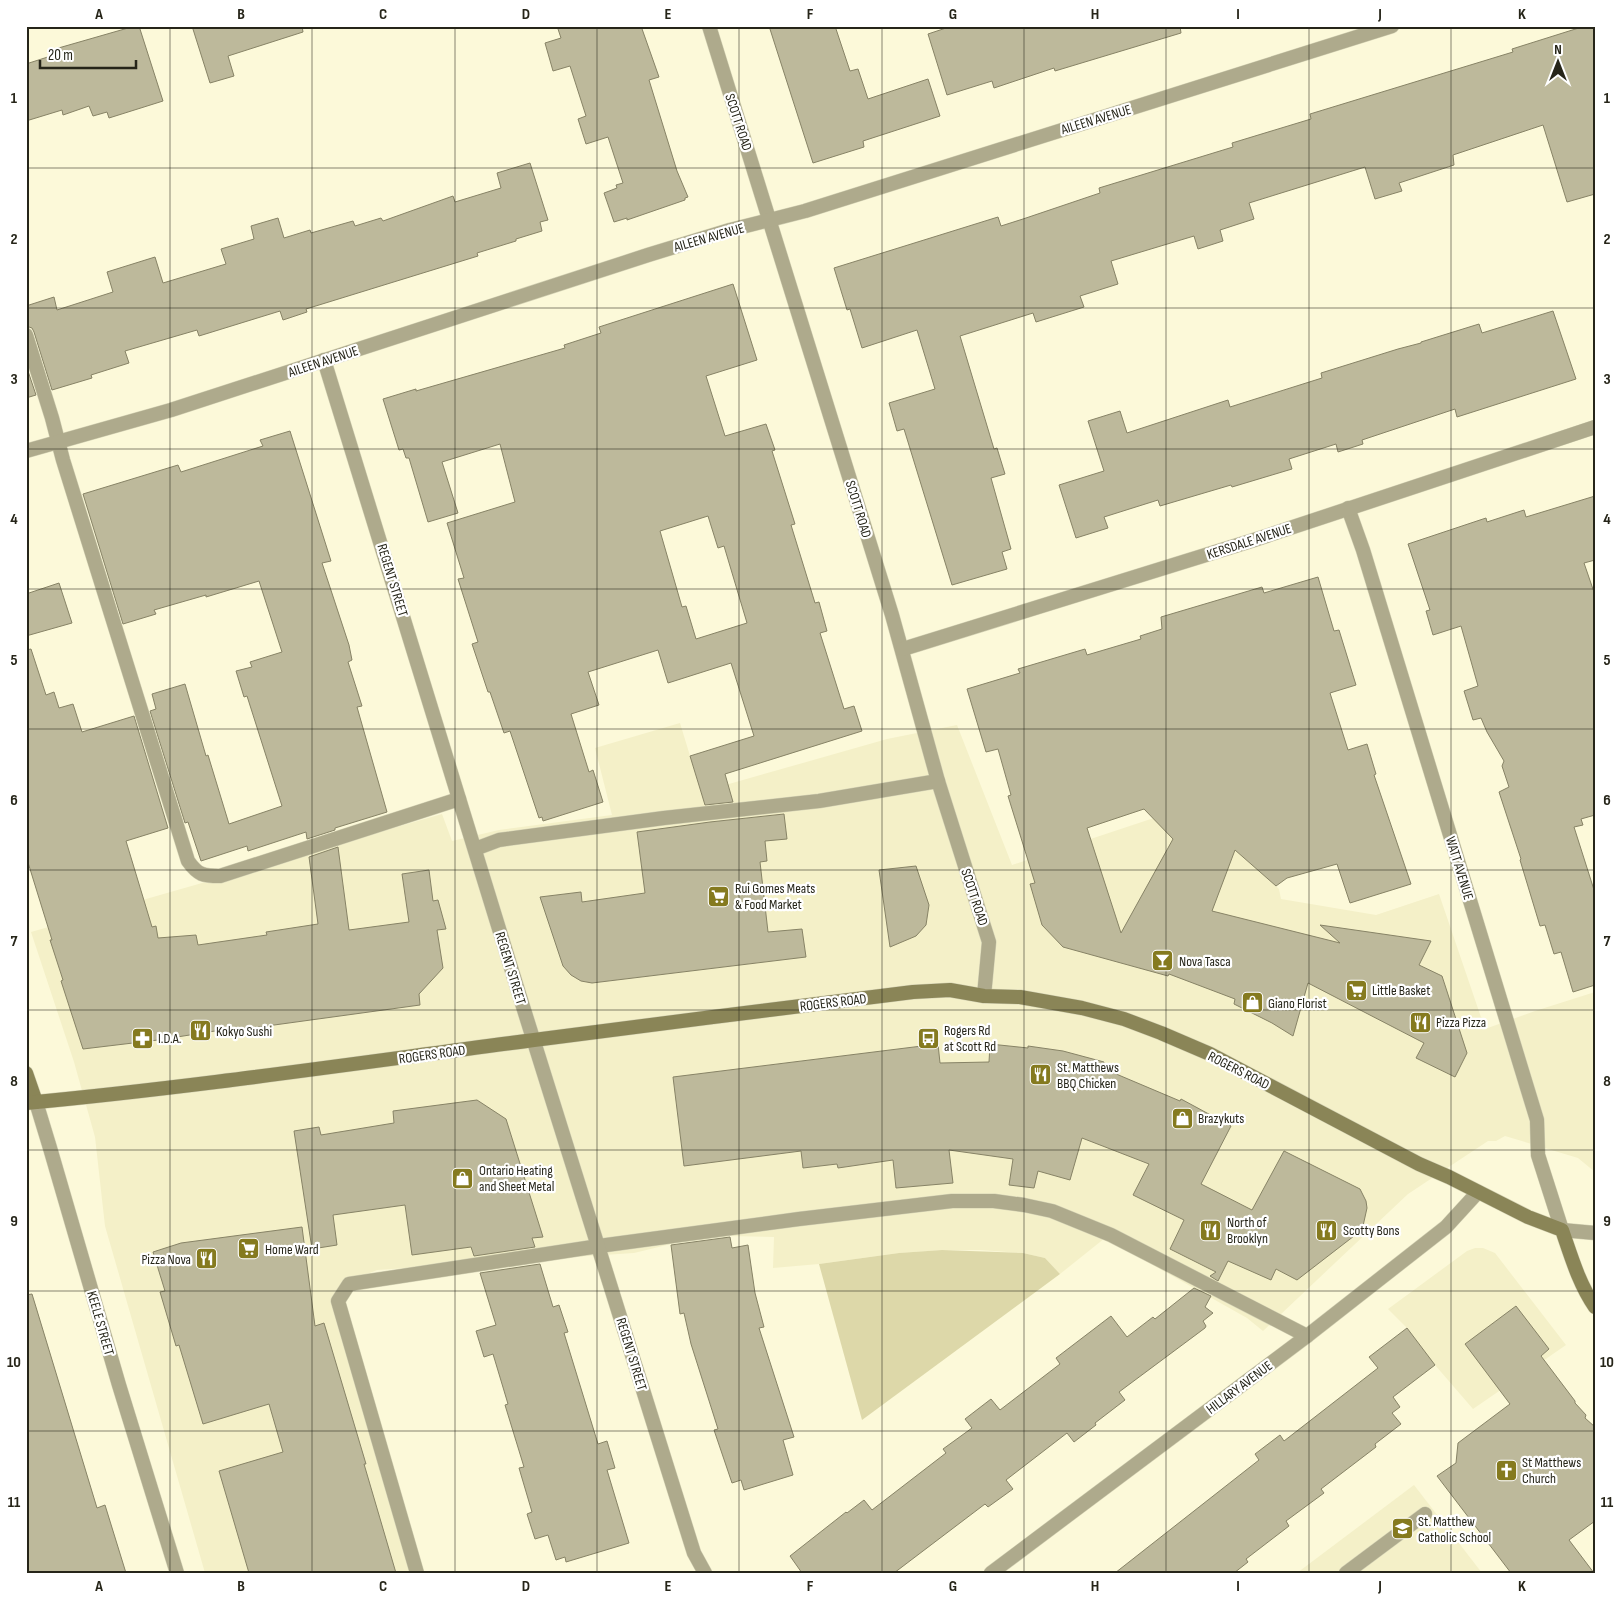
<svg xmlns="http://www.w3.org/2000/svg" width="1621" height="1599" font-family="'Sofia Sans Condensed',sans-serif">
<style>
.built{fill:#f4f0c8}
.green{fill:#ddd8a9}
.building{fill:#bdb99b;stroke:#878366;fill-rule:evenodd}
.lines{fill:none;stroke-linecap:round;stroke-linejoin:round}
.service-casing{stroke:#d5d3b6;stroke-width:15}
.minor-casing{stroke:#d5d3b6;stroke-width:15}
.tertiary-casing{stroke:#d5d3b6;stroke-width:15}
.secondary-casing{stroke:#d5d3b6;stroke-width:15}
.service{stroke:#aeaa8c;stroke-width:14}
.minor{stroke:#aeaa8c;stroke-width:14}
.tertiary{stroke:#aeaa8c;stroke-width:14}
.secondary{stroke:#8a8557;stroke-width:14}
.grid{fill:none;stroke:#262519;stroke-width:1;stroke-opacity:0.55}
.labels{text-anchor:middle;stroke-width:4.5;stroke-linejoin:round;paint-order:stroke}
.street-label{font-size:14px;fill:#262519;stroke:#fff}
.poi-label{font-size:14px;fill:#262519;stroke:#fff;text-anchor:start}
.neatline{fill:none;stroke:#262519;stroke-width:2}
.grid-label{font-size:16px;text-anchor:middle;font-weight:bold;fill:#262519}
</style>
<rect width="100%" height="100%" fill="#fcf9d9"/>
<g class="built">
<path d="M680 723 701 792 887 739 957 725 1012 865 1193 805 1236 847 1239 853 1279 889 1281 899 1376 915 1439 894 1485 1029 1535 1011 1595 992V1172L1578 1158 1505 1136 1496 1141H1488L1408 1194 1263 1331 1247 1318 1105 1238 1060 1274 1045 1258 1023 1253 980 1250H942L899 1253 819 1264 773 1268 774 1237 730 1236 671 1244 634 1253 377 1270 346 1283 334 1313 410 1573H205L105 1226 95 1137 74 1062 31 932 442 814 452 841 499 830 612 815 595 748Z"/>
<path d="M1475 1248H1483L1495 1253 1566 1345 1473 1409 1435 1365 1407 1328 1388 1309 1467 1251Z"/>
<path d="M1414 1485 1482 1573H1297Z"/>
</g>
<path class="green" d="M942 1250 1023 1253 1045 1258 1060 1274 862 1420 819 1264 899 1253Z"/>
<g class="building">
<path d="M135 26H139L163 101 109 118 107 112 93 116 89 106 63 115 62 110 26 121V64L57 54 55 49Z"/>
<path d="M192 26H302L303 32 228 56 234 76 210 83Z"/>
<path d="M557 26H641L659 77 649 80 677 171 688 197 685 198V200L627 220V218L614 222 604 193 617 188 616 185 623 183 608 137 586 144 578 119 586 116 570 66 553 71 545 43 561 38Z"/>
<path d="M769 26H835L850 71 858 69 868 99 928 79 940 116 863 141 864 147 813 163Z"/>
<path d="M952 26H1180L1181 33 1055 71 1054 68 994 88 992 81 947 95 928 34Z"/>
<path d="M1585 26H1595V194L1567 202 1543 125 1453 155 1454 165 1399 183 1402 191 1375 199 1365 167 1249 203 1254 219 1220 230 1223 241 1198 249 1194 236 1111 261 1118 284 1080 296 1084 307 1036 322 1033 313 960 336 994 449 997 448 1005 474 991 478 1011 549 1002 552 1007 569 952 585 904 429 897 431 889 403 935 389 917 330 862 348 850 309 847 310 834 268 998 217 1001 226 1023 219 1100 193 1099 188 1233 147 1232 143 1311 119 1310 114 1513 52 1512 49Z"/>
<path d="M530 163 548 220 540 222 542 231 516 239V241L477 253 478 256 306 309 307 312 283 320 280 311 199 336 197 330 125 351 129 363 91 375 92 378 52 390 34 332 32 328 26 326V306L54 297 57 310 113 292 107 272 155 257 163 283 226 264 221 249 254 239 251 226 278 218 284 238 310 230 311 233 353 221 355 226 381 218 383 221 453 196 455 202 501 188 497 173Z"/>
<path d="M733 284 757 360 706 376 725 436 766 424 775 450 772 451 795 524 791 525 815 603 819 602 827 631 820 633 844 709 854 706 862 731 725 774 733 802 705 805 690 756 754 736 731 663 668 683 658 650 588 672 599 705 571 714 589 772 593 770 603 802 543 821 542 817 539 818 510 731 504 733 490 692H488L472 644 478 642 458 579 464 578 447 523 515 502 500 444 442 462 458 513 428 522 409 458H406L403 449 399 450 383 399 416 389V391L565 348 564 345 601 333 599 327ZM708 516 718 548 724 546 747 623 696 639 686 606 682 607 660 531Z"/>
<path d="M1553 311 1576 379 1457 417 1455 409 1362 440 1363 444 1338 452 1336 444 1289 459 1292 469 1232 487 1231 485 1160 506 1158 500 1104 517 1108 528 1076 538 1059 485 1104 471 1088 421 1120 411 1127 433 1228 400 1230 407 1322 378 1321 373 1398 349 1421 343V342L1479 324 1482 333Z"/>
<path d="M26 365 36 395 26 398Z"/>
<path d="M290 431 331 561 322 563 349 645 352 660 348 662 362 706 357 707 387 812 335 828V830L307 839 306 832 248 851 247 846 201 861 188 822 185 823 150 711 156 709 152 694 185 684 206 756 208 755 229 824 282 806 247 696 244 697 236 671 252 667 250 662 282 652 259 581 206 597V595L154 610 156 614 123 624 83 494 178 465 181 472 263 446 260 440Z"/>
<path d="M1595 496V560L1584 563 1595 595V815L1581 819 1583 825 1574 827 1595 893V985L1573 992 1561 952 1554 954 1545 925 1540 926 1520 860 1521 859 1499 792 1509 787 1502 766 1504 761 1487 732 1481 718 1473 720 1464 691 1478 686 1461 626 1433 635 1426 611 1430 610 1408 544 1486 518 1487 522 1524 510 1526 517Z"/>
<path d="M1318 577 1334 631 1339 630 1356 685 1330 693 1348 750 1367 744 1376 774 1374 775 1411 884 1350 903 1337 864 1287 878 1276 886 1235 850 1212 911 1340 943 1320 925 1431 941 1419 965 1442 976 1467 1053 1455 1077 1416 1058 1424 1043 1308 983 1293 1036 1272 1023 1234 1004 1235 999 1169 974 1168 976 1063 947 1042 925 1030 884 1035 883 1008 796 1011 795 998 749 986 752 967 689 1020 673 1018 669 1085 649 1087 655 1141 639 1140 636 1162 629 1161 617 1262 587 1264 593ZM1144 809 1173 839 1121 933 1087 828Z"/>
<path d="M59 583 72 623 26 636V594Z"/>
<path d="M31 649 46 695 54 692 59 708 73 704 82 732 134 716 168 828 126 841 152 927 156 926 158 938 196 935 198 945 267 935 266 932 318 924 309 857 338 847 349 930 409 922 402 874 429 870 433 901 438 900 446 929 437 930 443 968 419 994 420 1005 216 1033 215 1031 158 1040 83 1049 61 981 63 980 50 940H52L26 856V650Z"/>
<path d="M784 814 787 839 765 841 767 861 760 862 768 932 802 929 806 957 592 983 581 981 571 975 563 966 540 897 581 892 582 902 645 893 637 832 710 822Z"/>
<path d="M916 866 929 905 926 925 916 936 890 947 879 870Z"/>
<path d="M938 1044 940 1063 989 1062 990 1044 1028 1048V1046L1063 1051 1104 1062 1102 1068 1180 1101 1181 1099 1231 1126 1201 1184 1252 1210 1284 1151 1360 1189 1366 1201 1367 1208 1363 1226 1354 1236 1297 1280 1276 1269 1271 1280 1228 1261 1218 1281 1210 1276 1216 1272 1170 1249 1184 1220 1133 1195 1149 1164 1082 1138 1070 1180 1038 1171 1034 1188 1009 1185 1013 1159 949 1150 953 1183 896 1188 893 1160 838 1168 837 1164 803 1168 801 1151 684 1166 673 1077Z"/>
<path d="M477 1100 506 1119 543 1237 532 1238 535 1247 474 1256 471 1247 412 1255 405 1205 333 1215 337 1245 312 1249 294 1131 319 1127 321 1135 394 1123 393 1111Z"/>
<path d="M302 1227 315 1326 324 1323 366 1464H364L396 1573H249L219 1471 283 1452 269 1404 203 1424 179 1345 176 1346 160 1292 165 1291 153 1252 181 1243Z"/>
<path d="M730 1237 732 1248 748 1245 755 1293 764 1327 759 1328 794 1437 783 1440 793 1475 744 1490 741 1480 732 1483 714 1430 718 1429 691 1344 684 1313 680 1314 671 1245Z"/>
<path d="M540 1264 553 1307 559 1305 568 1332 564 1333 598 1444 607 1441 615 1468 607 1470 629 1543 566 1562 565 1557 556 1560 548 1535 535 1539 527 1514 532 1512 519 1468 524 1467 505 1405 508 1404 493 1354 484 1357 476 1331 496 1325 480 1273Z"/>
<path d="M1194 1288 1211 1296 1205 1307 1213 1313 1203 1321 1206 1326 1205 1328 1119 1392 1125 1400 1095 1423 1096 1425 1074 1442 1067 1433 1006 1480 1013 1489 988 1507 985 1504 894 1573H802L790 1556 846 1512 847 1513 864 1500 872 1510 946 1453 943 1449 972 1428 965 1419 991 1399 1000 1410 1060 1364 1056 1358 1111 1316 1127 1337 1153 1317 1155 1319Z"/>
<path d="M32 1294 97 1508 105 1505 126 1573H26V1295Z"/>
<path d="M1516 1306 1549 1349 1541 1356 1575 1401V1403L1586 1415 1585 1418 1595 1427V1521L1569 1540 1594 1573H1511L1437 1476 1456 1463 1458 1443 1510 1404 1465 1344Z"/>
<path d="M1407 1328 1435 1365 1393 1397 1400 1407 1392 1413 1401 1424 1375 1444 1376 1447 1321 1489 1324 1493 1286 1521 1289 1526 1246 1559 1248 1562 1234 1573H1115L1259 1460 1255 1454 1280 1435 1284 1441 1378 1368 1369 1357Z"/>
</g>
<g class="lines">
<defs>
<g id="service">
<path d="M26 335 52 418 63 460 188 861C198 875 203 876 220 876L459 799"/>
<path d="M475 849 499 840 664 818 819 801 938 781"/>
<path d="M417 1573 338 1301 349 1284 599 1246 799 1219 952 1201H994L1024 1205 1052 1211 1111 1235 1307 1336"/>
<path d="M1346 1573 1425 1514"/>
</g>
<g id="minor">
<path d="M709 26 892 615 938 781 989 942 984 996"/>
<path d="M324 360 520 997 694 1553 705 1573"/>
<path d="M26 451 171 410 648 255 730 230 805 211 1392 26"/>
<path d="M1348 508 1363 550 1537 1120 1538 1155 1562 1230"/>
<path d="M903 649 1254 540 1595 427"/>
<path d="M36 1102 50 1148 119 1385 177 1573"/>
<path d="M991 1573 1307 1336 1446 1227 1478 1192"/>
</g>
<path id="tertiary" d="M1562 1230 1595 1233"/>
<g id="secondary">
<path d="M26 1073 36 1102"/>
<path d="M26 1103C196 1087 365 1062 534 1040 660 1023 787 1008 913 992L950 990 984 996 1020 997 1082 1008 1124 1019 1161 1033 1210 1054 1419 1164 1449 1177 1528 1217 1562 1230C1571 1256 1579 1284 1595 1307"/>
</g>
</defs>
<use href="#service" class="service-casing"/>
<use href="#minor" class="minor-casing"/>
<use href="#tertiary" class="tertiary-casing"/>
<use href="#secondary" class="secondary-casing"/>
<use href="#service" class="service"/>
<use href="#minor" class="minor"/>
<use href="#tertiary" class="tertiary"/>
<use href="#secondary" class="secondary"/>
</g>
<path class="grid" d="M170 26V1573M312 26V1573M455 26V1573M597 26V1573M739 26V1573M882 26V1573M1024 26V1573M1166 26V1573M1309 26V1573M1451 26V1573M26 168H1595M26 308H1595M26 449H1595M26 589H1595M26 729H1595M26 870H1595M26 1010H1595M26 1150H1595M26 1291H1595M26 1431H1595"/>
<defs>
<symbol id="supermarket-square" viewBox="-11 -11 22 22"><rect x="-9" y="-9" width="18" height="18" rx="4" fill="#857a1f" stroke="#fff"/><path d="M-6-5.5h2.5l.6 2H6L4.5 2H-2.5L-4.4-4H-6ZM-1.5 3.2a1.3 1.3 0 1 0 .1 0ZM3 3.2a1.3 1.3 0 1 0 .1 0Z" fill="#fff"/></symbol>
<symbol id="bar-square" viewBox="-11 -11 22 22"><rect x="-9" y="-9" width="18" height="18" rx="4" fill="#857a1f" stroke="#fff"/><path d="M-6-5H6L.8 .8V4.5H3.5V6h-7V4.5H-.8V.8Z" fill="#fff"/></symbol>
<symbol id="shop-square" viewBox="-11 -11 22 22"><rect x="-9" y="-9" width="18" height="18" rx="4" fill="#857a1f" stroke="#fff"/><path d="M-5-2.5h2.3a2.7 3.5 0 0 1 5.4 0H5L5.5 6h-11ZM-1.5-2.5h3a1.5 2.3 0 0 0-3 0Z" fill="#fff"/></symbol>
<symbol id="restaurant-square" viewBox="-11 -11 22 22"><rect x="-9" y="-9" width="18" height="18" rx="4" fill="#857a1f" stroke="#fff"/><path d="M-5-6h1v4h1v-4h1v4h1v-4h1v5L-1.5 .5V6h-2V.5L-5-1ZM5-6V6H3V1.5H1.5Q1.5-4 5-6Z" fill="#fff"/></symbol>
<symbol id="pharmacy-square" viewBox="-11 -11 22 22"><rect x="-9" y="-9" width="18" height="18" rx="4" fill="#857a1f" stroke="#fff"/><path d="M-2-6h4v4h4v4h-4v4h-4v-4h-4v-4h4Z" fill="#fff"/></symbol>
<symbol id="bus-square" viewBox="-11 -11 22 22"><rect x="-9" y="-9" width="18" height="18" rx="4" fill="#857a1f" stroke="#fff"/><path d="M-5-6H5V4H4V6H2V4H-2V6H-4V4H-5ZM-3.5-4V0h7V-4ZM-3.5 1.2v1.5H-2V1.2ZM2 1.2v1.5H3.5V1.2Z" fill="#fff"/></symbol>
<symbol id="church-square" viewBox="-11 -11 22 22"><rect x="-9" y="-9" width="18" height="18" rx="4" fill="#857a1f" stroke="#fff"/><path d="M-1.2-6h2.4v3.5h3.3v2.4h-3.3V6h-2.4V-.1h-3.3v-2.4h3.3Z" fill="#fff"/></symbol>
<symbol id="school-square" viewBox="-11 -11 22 22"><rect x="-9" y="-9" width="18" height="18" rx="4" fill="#857a1f" stroke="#fff"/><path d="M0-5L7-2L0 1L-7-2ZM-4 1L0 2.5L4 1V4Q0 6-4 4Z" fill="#fff"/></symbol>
</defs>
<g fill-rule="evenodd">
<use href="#supermarket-square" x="706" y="884" width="25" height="25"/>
<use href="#bar-square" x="1150" y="948" width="25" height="25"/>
<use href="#supermarket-square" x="1344" y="978" width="25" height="25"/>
<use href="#shop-square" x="1240" y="990" width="25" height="25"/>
<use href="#restaurant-square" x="1408" y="1010" width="25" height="25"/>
<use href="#restaurant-square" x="188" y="1018" width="25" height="25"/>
<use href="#pharmacy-square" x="130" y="1026" width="25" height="25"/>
<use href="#bus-square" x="916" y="1026" width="25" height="25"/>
<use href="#restaurant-square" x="1028" y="1062" width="25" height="25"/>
<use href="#shop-square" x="1170" y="1106" width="25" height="25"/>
<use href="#shop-square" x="450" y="1166" width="25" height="25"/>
<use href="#restaurant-square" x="1198" y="1218" width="25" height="25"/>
<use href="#restaurant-square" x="1314" y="1218" width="25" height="25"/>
<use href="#supermarket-square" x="236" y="1236" width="25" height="25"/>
<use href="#restaurant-square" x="194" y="1246" width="25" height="25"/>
<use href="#church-square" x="1494" y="1458" width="25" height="25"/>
<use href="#school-square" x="1390" y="1516" width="25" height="25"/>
</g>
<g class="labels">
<g class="street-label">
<text transform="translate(1096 119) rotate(-17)" y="5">AILEEN AVENUE</text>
<text transform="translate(739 122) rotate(72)" y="5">SCOTT ROAD</text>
<text transform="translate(709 237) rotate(-16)" y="5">AILEEN AVENUE</text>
<text transform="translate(323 361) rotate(-18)" y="5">AILEEN AVENUE</text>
<text transform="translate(859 509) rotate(73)" y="5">SCOTT ROAD</text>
<text transform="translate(1249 541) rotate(-18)" y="5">KERSDALE AVENUE</text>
<text transform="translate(393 580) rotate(73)" y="5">REGENT STREET</text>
<text transform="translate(1460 868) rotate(73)" y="5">WATT AVENUE</text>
<text transform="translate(975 897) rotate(72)" y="5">SCOTT ROAD</text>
<text transform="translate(511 968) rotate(73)" y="5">REGENT STREET</text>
<text transform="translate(833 1002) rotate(-7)" y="5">ROGERS ROAD</text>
<text transform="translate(432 1054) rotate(-8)" y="5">ROGERS ROAD</text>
<text transform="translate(1239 1070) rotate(27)" y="5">ROGERS ROAD</text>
<text transform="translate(101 1323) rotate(74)" y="5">KEELE STREET</text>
<text transform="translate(632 1354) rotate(73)" y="5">REGENT STREET</text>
<text transform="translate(1239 1387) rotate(-37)" y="5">HILLARY AVENUE</text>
</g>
<g class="poi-label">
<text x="735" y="893">Rui Gomes Meats<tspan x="735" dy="16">&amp; Food Market</tspan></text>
<text x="1179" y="966">Nova Tasca</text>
<text x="1372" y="995">Little Basket</text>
<text x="1268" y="1008">Giano Florist</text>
<text x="1436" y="1027">Pizza Pizza</text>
<text x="944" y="1035">Rogers Rd<tspan x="944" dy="16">at Scott Rd</tspan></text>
<text x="216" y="1036">Kokyo Sushi</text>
<text x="158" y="1043">I.D.A.</text>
<text x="1057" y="1072">St. Matthews<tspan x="1057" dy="16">BBQ Chicken</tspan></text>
<text x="1198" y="1123">Brazykuts</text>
<text x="479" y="1175">Ontario Heating<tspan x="479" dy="16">and Sheet Metal</tspan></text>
<text x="1227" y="1227">North of<tspan x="1227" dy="16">Brooklyn</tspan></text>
<text x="1343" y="1235">Scotty Bons</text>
<text x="265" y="1254">Home Ward</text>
<text x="191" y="1264" text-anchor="end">Pizza Nova</text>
<text x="1522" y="1467">St Matthews<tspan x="1522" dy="16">Church</tspan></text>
<text x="1418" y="1526">St. Matthew<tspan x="1418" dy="16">Catholic School</tspan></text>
</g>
</g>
<rect width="1621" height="1599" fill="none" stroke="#ffffff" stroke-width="55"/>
<g transform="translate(1558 62)" stroke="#ffffff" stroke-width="4" paint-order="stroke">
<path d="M0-4L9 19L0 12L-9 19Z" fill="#262519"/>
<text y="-8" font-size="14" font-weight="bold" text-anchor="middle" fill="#262519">N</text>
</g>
<path d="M40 60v8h96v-8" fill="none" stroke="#262519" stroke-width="2.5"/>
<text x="48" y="60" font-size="15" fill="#262519" stroke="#ffffff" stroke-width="4" paint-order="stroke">20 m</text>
<rect x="28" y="28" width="1566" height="1544" class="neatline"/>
<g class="grid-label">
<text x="99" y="19">A</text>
<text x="241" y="19">B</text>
<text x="383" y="19">C</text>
<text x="526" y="19">D</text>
<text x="668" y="19">E</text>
<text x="810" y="19">F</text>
<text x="953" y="19">G</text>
<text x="1095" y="19">H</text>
<text x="1238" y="19">I</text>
<text x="1380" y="19">J</text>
<text x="1522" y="19">K</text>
<text x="14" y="103">1</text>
<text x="1607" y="103">1</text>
<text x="14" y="244">2</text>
<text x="1607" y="244">2</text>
<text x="14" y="384">3</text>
<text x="1607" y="384">3</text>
<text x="14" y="524">4</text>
<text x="1607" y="524">4</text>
<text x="14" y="665">5</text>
<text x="1607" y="665">5</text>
<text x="14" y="805">6</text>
<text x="1607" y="805">6</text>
<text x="14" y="946">7</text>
<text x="1607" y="946">7</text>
<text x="14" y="1086">8</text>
<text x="1607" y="1086">8</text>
<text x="14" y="1226">9</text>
<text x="1607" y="1226">9</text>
<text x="14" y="1367">10</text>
<text x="1607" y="1367">10</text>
<text x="14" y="1507">11</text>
<text x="1607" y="1507">11</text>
<text x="99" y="1591">A</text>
<text x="241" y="1591">B</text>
<text x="383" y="1591">C</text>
<text x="526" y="1591">D</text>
<text x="668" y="1591">E</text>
<text x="810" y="1591">F</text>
<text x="953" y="1591">G</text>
<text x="1095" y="1591">H</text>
<text x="1238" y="1591">I</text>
<text x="1380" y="1591">J</text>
<text x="1522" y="1591">K</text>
</g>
</svg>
